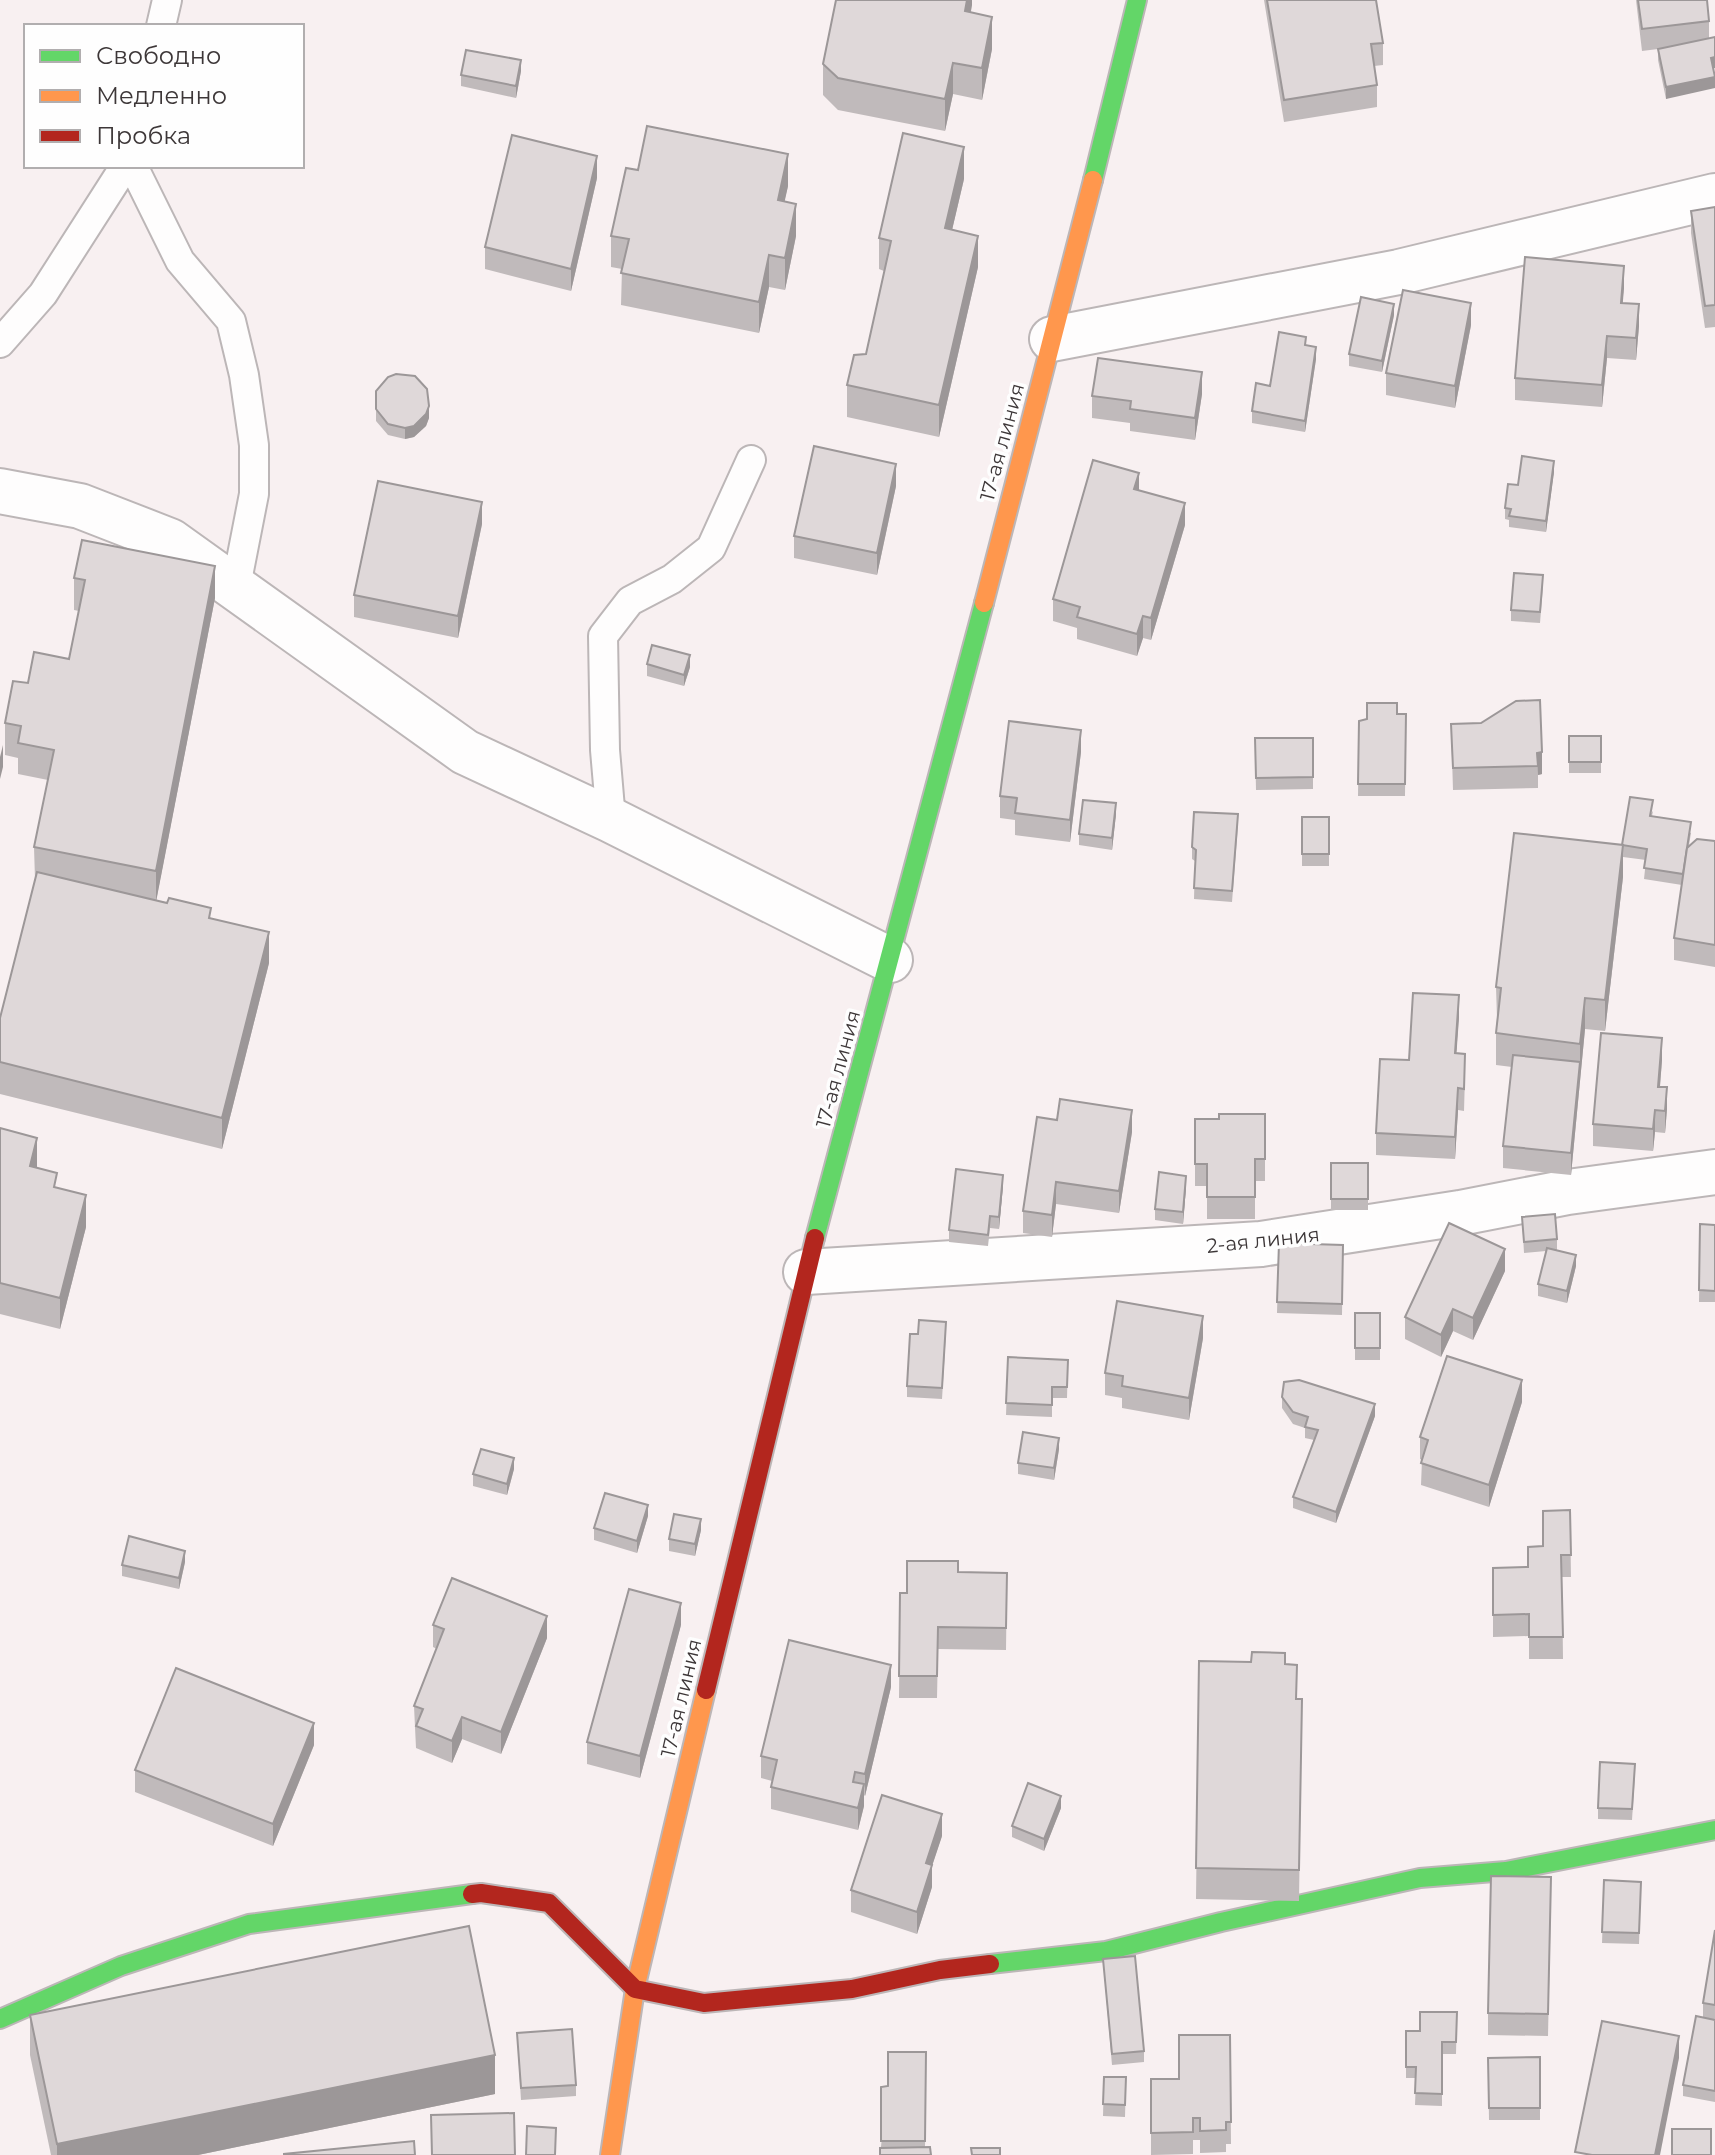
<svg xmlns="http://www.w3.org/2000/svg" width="1715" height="2155" font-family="Montserrat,sans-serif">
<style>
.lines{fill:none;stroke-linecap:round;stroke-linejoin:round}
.lane-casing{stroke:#bcb6b7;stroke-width:32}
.street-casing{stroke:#bcb6b7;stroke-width:48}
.fast-casing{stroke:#bcb6b7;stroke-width:22}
.slow-casing{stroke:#bcb6b7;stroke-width:22}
.jam-casing{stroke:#bcb6b7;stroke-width:22}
.lane{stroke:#fefdfd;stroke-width:28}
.street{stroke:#fefdfd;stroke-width:44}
.fast{stroke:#63d668;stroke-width:18}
.slow{stroke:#ff974d;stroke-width:18}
.jam{stroke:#b3261e;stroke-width:18}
.wall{fill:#c0babb}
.shaded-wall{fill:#9c9798}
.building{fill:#dfd8d9;stroke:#9c9798;stroke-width:2}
.labels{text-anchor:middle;stroke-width:7;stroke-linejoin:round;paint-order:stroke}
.street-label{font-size:20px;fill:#3d3738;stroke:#fefefe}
</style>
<rect width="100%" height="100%" fill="#f8f0f1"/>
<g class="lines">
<defs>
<g id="lane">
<path d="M161 26 167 0"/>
<path d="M133 166 180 261 231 321 244 375 254 445V494L236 586"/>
<path d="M0 343 43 294 125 166"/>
<path d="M611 820 605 750 603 636 630 601 672 579 711 548 751 460"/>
</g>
<g id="street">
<path d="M1052 339 1399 272 1715 196"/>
<path d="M0 491 80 506 170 541 465 752 611 820 890 960"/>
<path d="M806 1272 1261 1244 1460 1213 1568 1192 1715 1172"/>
</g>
<g id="fast">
<path d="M1093 180 1137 0"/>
<path d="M815 1238 984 603"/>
<path d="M990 1964 1106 1951 1221 1922 1420 1878 1506 1871 1715 1830"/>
<path d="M0 2019 121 1966 249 1924 472 1894"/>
</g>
<g id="slow">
<path d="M984 603 1093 180"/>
<path d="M610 2155 635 1989 706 1690"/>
</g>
<g id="jam">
<path d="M706 1690 815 1238"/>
<path d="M472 1894 481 1893 549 1903 635 1989 704 2003 852 1989 940 1970 990 1964"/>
</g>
</defs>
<use href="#lane" class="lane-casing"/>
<use href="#street" class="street-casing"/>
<use href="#fast" class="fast-casing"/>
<use href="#slow" class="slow-casing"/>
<use href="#jam" class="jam-casing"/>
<use href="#lane" class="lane"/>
<use href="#street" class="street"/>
<use href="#fast" class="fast"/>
<use href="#slow" class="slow"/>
<use href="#jam" class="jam"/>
</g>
<g class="wall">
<path d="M972 0 971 12 992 49 982 100 953 94 945 131 838 110 823 95V64Z"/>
<path d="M1264 0H1376L1383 43V65L1374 66 1377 85V107L1284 122Z"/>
<path d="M1636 0H1707L1709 21V38L1714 69 1666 99 1658 60V49L1642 51Z"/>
<path d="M521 71 516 98 461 86V75Z"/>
<path d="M597 178 571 291 485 269V247Z"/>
<path d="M964 179 952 230 978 267 939 437 847 417V385L866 354 884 271 879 269V238Z"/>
<path d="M788 186 784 202 796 236 785 290 769 287 759 333 621 305 622 269 611 267V236Z"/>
<path d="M1715 207V327L1705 328 1691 233V211Z"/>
<path d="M1624 288 1622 303 1639 326 1636 360 1607 358 1602 407 1515 400V378Z"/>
<path d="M1394 315 1382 372 1349 366V354Z"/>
<path d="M1471 325 1455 408 1386 395V373Z"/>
<path d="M1306 346 1316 359 1305 432 1252 423V411L1270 386Z"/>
<path d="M376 391 429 418 426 426 414 437 405 439 388 435 376 421Z"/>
<path d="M1202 394 1195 440 1130 431V423L1092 418V396Z"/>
<path d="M1554 472 1546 532 1509 527V520L1505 519V508L1518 485Z"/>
<path d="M896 486 877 575 794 558V536Z"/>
<path d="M1139 490 1185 525 1151 640 1143 638 1137 656 1077 639V628L1053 621V599Z"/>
<path d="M482 524 458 638 354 617V595Z"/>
<path d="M74 578 215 598 156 901 211 918 269 963 222 1149 0 1094V1018L35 879 34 847 48 780 18 774V758L5 755V723L28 683 69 659 79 611 74 610Z"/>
<path d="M1543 586 1540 623 1511 621V610Z"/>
<path d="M647 664 690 667 684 686 647 676Z"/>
<path d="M1397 714H1406L1405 796H1358L1359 721Z"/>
<path d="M1451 724 1542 752V774L1538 775V788L1453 790Z"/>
<rect x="1569" y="736" width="32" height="37"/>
<path d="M1255 738H1313V789L1256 790Z"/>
<path d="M1081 752 1070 842 1015 835V820L1000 818V796Z"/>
<path d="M1653 811 1652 816 1691 833 1689 845 1715 841V967L1674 960V938L1682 885 1644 879 1646 860 1623 857V877L1605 1031 1585 1029 1571 1175 1503 1168V1146L1512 1067 1496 1065V1033L1497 1018 1496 987Z"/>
<path d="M1116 814 1112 850 1079 845V834Z"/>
<rect x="1302" y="817" width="27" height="49"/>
<path d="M1238 825 1232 902 1194 899 1195 861 1192 859V847Z"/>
<path d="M1459 1017 1456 1053 1465 1076 1464 1111 1458 1110 1455 1159 1376 1155V1133L1409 1060Z"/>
<path d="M1662 1060 1660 1087 1667 1109 1665 1133 1655 1132 1653 1151 1593 1146V1124Z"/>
<path d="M1265 1114V1181H1255V1219H1207V1186H1195V1119H1219Z"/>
<path d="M1037 1117 1132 1132 1119 1213 1056 1204 1052 1237 1023 1233V1211Z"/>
<path d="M0 1128 37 1168 86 1227 60 1329 0 1314Z"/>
<rect x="1331" y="1163" width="37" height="47"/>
<path d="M1003 1186 999 1229 990 1228 988 1246 949 1242V1230Z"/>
<path d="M1186 1187 1183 1224 1155 1220V1209Z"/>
<path d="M1522 1217 1557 1239V1250L1576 1266 1567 1303 1538 1296V1284L1546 1251 1524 1253Z"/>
<path d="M1700 1224 1715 1225V1302H1699Z"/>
<path d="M1279 1243 1343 1245 1342 1315 1277 1313Z"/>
<path d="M1505 1271 1473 1340 1453 1331 1441 1357 1405 1339V1317Z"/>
<rect x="1355" y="1313" width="25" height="47"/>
<path d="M946 1333 942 1399 907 1397V1386L918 1334Z"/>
<path d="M1203 1338 1189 1420 1122 1408V1398L1105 1395V1373Z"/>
<path d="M1008 1357 1068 1360 1067 1398H1052V1417L1006 1415Z"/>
<path d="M1282 1397 1375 1416 1336 1523 1293 1508V1497L1314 1440 1305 1438V1428L1293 1424 1282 1408Z"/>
<path d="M1522 1402 1489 1507 1421 1485 1422 1460 1420 1459V1437Z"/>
<path d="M1059 1449 1054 1480 1018 1474V1463Z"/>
<path d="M514 1469 507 1495 473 1486V1474Z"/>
<path d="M1570 1510 1571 1577H1562L1563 1659H1529V1636L1493 1637V1568L1528 1567Z"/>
<path d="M648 1516 637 1553 594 1540V1528Z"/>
<path d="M701 1530 695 1556 669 1551V1539Z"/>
<path d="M185 1562 179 1589 122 1576V1565Z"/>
<path d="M958 1572 1007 1573 1006 1650 938 1649 937 1698H899L900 1593H907Z"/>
<path d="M433 1625 547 1638 501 1754 462 1739 452 1763 416 1748 414 1706 437 1649 433 1647Z"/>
<path d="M681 1625 640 1778 587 1764V1742Z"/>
<path d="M1199 1661 1285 1664 1297 1699H1302L1299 1901 1196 1899Z"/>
<path d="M891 1687 865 1796 864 1795V1806L858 1830 771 1809V1787L772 1781 761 1778V1756Z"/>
<path d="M314 1745 273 1846 135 1792V1770Z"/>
<path d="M1635 1775 1632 1820 1598 1819V1808Z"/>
<path d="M1061 1808 1044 1851 1012 1837V1826Z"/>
<path d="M942 1836 932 1866V1887L917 1934 851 1912V1890Z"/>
<path d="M1604 1880 1641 1882 1639 1944 1602 1943Z"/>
<path d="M1551 1899 1548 2036 1488 2035V2013Z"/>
<path d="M1715 1930V2102L1683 2096V2085L1703 2018V2003Z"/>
<path d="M1103 1959 1144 2051V2062L1112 2065Z"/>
<path d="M1457 2012 1456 2054H1442V2106L1415 2105 1416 2078H1406V2031H1420Z"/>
<path d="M30 2015 495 2094 198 2155H51L30 2055Z"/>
<path d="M517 2033 576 2085V2096L521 2100Z"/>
<path d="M1230 2035 1231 2144H1226V2152L1200 2153V2140H1193V2154L1151 2155V2079H1179Z"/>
<path d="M926 2052 925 2147 880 2155 888 2086Z"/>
<path d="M1540 2057V2120H1489L1488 2058Z"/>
<path d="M1104 2077H1126L1125 2117 1103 2116Z"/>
</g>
<g class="shaded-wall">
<path d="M967 0H972V5L965 43V11Z"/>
<path d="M992 17V49L982 100V68Z"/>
<path d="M1715 57V68L1711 69V58Z"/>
<path d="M521 60V71L516 98V86Z"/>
<path d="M953 63V94L945 131V99Z"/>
<path d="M1715 77V88L1666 99V87Z"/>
<path d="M964 147V179L945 260V228Z"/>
<path d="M788 154V186L778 232V200Z"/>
<path d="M597 156V178L571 291V269Z"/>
<path d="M796 204V236L785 290V258Z"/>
<path d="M978 236V267L939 437V405Z"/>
<path d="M769 255V287L759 333V302Z"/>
<path d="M1624 266V288L1621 325V303Z"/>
<path d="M1471 303V325L1455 408V386Z"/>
<path d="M1394 304V315L1382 372V361Z"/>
<path d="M1639 304V326L1636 360V338Z"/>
<path d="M1607 336V358L1602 407V385Z"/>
<path d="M1316 347V359L1305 432V421Z"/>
<path d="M1202 372V394L1195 440V418Z"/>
<path d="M429 406V418L426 426 414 437 405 439V428Z"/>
<path d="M1554 461V472L1546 532V521Z"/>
<path d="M896 464V486L877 575V553Z"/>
<path d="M1139 473V495L1134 489Z"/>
<path d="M482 502V524L458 638V616Z"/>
<path d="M1185 503V525L1151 640V618Z"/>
<path d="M215 566V598L156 902V871Z"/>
<path d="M1143 616V638L1137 656V634Z"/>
<path d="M690 655V667L684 686V675Z"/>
<path d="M1081 730V752L1070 842V820Z"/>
<path d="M3 745V767L0 779V757Z"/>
<path d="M1542 752V774L1538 775 1537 753Z"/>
<path d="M1116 803V814L1112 850V838Z"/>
<path d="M1623 845V877L1605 1031V1000Z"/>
<path d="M269 932V963L222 1149V1118Z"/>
<path d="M1459 995V1017L1455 1075V1053Z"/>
<path d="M1585 998V1029L1571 1175V1153L1580 1069V1044Z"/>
<path d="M1662 1038V1060L1658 1109V1087Z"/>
<path d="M1667 1087V1109L1665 1133V1111Z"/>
<path d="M1458 1088V1110L1455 1159V1137Z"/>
<path d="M1132 1110V1132L1119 1213V1191Z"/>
<path d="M1655 1110V1132L1653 1151V1129Z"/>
<path d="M37 1138V1170L30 1166Z"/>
<path d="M1003 1175V1186L999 1229V1217Z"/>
<path d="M1186 1176V1187L1183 1224V1212Z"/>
<path d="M1056 1182V1204L1052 1237V1215Z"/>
<path d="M86 1195V1227L60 1329V1298Z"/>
<path d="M1505 1249V1271L1473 1340V1318Z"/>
<path d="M1576 1255V1266L1567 1303V1291Z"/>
<path d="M1453 1309V1331L1441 1357V1335Z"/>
<path d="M1203 1316V1338L1189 1420V1398Z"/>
<path d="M1522 1380V1402L1489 1507V1485Z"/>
<path d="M1375 1404V1416L1336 1523V1512Z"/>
<path d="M1059 1438V1449L1054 1480V1468Z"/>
<path d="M514 1458V1469L507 1495V1484Z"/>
<path d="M648 1505V1516L637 1553V1541Z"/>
<path d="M701 1519V1530L695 1556V1544Z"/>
<path d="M185 1551V1562L179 1589V1578Z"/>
<path d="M681 1603V1625L640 1778V1756Z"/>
<path d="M547 1616V1638L501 1754V1732Z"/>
<path d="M891 1665V1687L865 1796V1774Z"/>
<path d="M462 1717V1739L452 1763V1741Z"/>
<path d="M314 1723V1745L273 1846V1824Z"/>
<path d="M864 1784V1806L858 1830V1808Z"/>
<path d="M1061 1796V1808L1044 1851V1839Z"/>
<path d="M942 1814V1836L932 1866V1887L917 1934V1912L926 1863Z"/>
<path d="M1679 2036V2058L1660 2155H1655Z"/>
<path d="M495 2055V2094L198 2155H57V2144Z"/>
</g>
<g class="building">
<path d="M836 0H967L965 11 992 17 982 68 953 63 945 99 838 78 823 64Z"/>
<path d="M1267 0H1376L1383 43 1371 44 1377 85 1284 100Z"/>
<path d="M1638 0H1707L1709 21 1642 29Z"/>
<path d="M1715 37V57L1711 58 1715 77 1666 87 1658 49Z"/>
<path d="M466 50 521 60 516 86 461 75Z"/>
<path d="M647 126 788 154 778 200 796 204 785 258 769 255 759 302 621 273 629 239 611 236 626 168 638 170Z"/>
<path d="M903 133 964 147 945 228 978 236 939 405 847 385 854 355 866 354 891 241 879 238Z"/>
<path d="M512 135 597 156 571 269 485 247Z"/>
<path d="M1715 207V305L1705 306 1691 211Z"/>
<path d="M1525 257 1624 266 1621 303 1639 304 1636 338 1607 336 1602 385 1515 378Z"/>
<path d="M1403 290 1471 303 1455 386 1386 373Z"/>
<path d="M1361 297 1394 304 1382 361 1349 354Z"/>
<path d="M1279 332 1306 337 1305 345 1316 347 1305 421 1252 411 1256 383 1270 386Z"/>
<path d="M1098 358 1202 372 1195 418 1130 409 1131 401 1092 396Z"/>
<path d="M396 374 415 376 427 389 429 406 426 414 414 426 405 428 388 424 376 409V391L388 377Z"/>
<path d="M814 446 896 464 877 553 794 536Z"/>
<path d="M1522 456 1554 461 1546 521 1509 516 1511 509 1505 508 1508 484 1518 485Z"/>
<path d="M1093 460 1139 473 1134 489 1185 503 1151 618 1143 616 1137 634 1077 617 1080 607 1053 599Z"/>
<path d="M378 481 482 502 458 616 354 595Z"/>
<path d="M82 540 215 566 156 871 34 847 54 750 18 743 21 726 5 723 13 681 28 683 34 652 69 659 85 580 74 578Z"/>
<path d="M1514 573 1543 575 1540 612 1511 610Z"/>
<path d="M652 645 690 655 684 675 647 664Z"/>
<path d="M1540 700 1542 752 1537 753 1538 766 1453 768 1451 724 1481 723 1516 701Z"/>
<path d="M1367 703H1397V714H1406L1405 784H1358L1359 721 1367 719Z"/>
<path d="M1009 721 1081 730 1070 820 1015 813 1017 798 1000 796Z"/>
<rect x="1569" y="736" width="32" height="26"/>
<path d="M1255 738H1313V777L1256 778Z"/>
<path d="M1630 797 1653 800 1650 816 1691 822 1683 874 1644 868 1647 849 1622 845Z"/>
<path d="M1083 800 1116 803 1112 838 1079 834Z"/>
<path d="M1194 812 1238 814 1232 891 1194 888 1196 850 1192 847Z"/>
<rect x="1302" y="817" width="27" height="37"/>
<path d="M1514 833 1623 845 1605 1000 1585 998 1580 1044 1496 1033 1501 988 1496 987Z"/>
<path d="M1697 839 1715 841V945L1674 938 1687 848Z"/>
<path d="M37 872 167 903 169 898 211 908 209 918 269 932 222 1118 0 1062V1018Z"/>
<path d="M1413 993 1459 995 1455 1053 1465 1054 1464 1089 1458 1088 1455 1137 1376 1133 1380 1059 1409 1060Z"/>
<path d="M1601 1033 1662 1038 1658 1087H1667L1665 1111 1655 1110 1653 1129 1593 1124Z"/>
<path d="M1513 1055 1580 1062 1571 1153 1503 1146Z"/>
<path d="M1060 1099 1132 1110 1119 1191 1056 1182 1052 1215 1023 1211 1037 1117 1057 1120Z"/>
<path d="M1219 1114H1265V1159H1255V1197H1207V1164H1195V1119H1219Z"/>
<path d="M0 1128 37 1138 30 1166 57 1173 54 1187 86 1195 60 1298 0 1283Z"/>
<rect x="1331" y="1163" width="37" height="36"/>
<path d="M956 1169 1003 1175 999 1217 990 1216 988 1235 949 1230Z"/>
<path d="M1159 1172 1186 1176 1183 1212 1155 1209Z"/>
<path d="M1555 1214 1557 1239 1524 1242 1522 1217Z"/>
<path d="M1449 1223 1505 1249 1473 1318 1453 1309 1441 1335 1405 1317Z"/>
<path d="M1700 1224 1715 1225V1291L1699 1290Z"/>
<path d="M1279 1243 1343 1245 1342 1304 1277 1302Z"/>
<path d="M1547 1248 1576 1255 1567 1291 1538 1284Z"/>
<path d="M1117 1301 1203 1316 1189 1398 1122 1386 1123 1376 1105 1373Z"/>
<rect x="1355" y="1313" width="25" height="35"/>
<path d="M919 1320 946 1322 942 1388 907 1386 910 1334H918Z"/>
<path d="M1447 1356 1522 1380 1489 1485 1421 1463 1428 1440 1420 1437Z"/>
<path d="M1008 1357 1068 1360 1067 1387H1052V1405L1006 1403Z"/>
<path d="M1299 1380 1375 1404 1336 1512 1293 1497 1318 1430 1305 1427 1308 1417 1293 1412 1282 1397 1284 1382Z"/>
<path d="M1023 1432 1059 1438 1054 1468 1018 1463Z"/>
<path d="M481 1449 514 1458 507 1484 473 1474Z"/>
<path d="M605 1493 648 1505 637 1541 594 1528Z"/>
<path d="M1570 1510 1571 1555H1561L1563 1637H1529V1614L1493 1615V1568L1528 1567V1547L1543 1546V1511Z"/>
<path d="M674 1514 701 1519 695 1544 669 1539Z"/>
<path d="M129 1536 185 1551 179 1578 122 1565Z"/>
<path d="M907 1561H958V1572L1007 1573 1006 1628 938 1627 937 1676H899L900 1593H907Z"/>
<path d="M452 1578 547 1616 501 1732 462 1717 452 1741 416 1726 423 1709 414 1706 444 1629 433 1625Z"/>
<path d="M629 1589 681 1603 640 1756 587 1742Z"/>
<path d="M789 1640 891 1665 865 1774 855 1772 853 1782 864 1784 858 1808 771 1787 777 1760 761 1756Z"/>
<path d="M1252 1652 1285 1653V1664L1297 1665 1296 1699H1302L1299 1870 1196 1868 1199 1661 1251 1662Z"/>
<path d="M176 1668 314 1723 273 1824 135 1770Z"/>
<path d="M1600 1762 1635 1764 1632 1809 1598 1808Z"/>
<path d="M1028 1783 1061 1796 1044 1839 1012 1826Z"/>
<path d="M882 1795 942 1814 926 1863 932 1865 917 1912 851 1890Z"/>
<path d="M1491 1876 1551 1877 1548 2014 1488 2013Z"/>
<path d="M1604 1880 1641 1882 1639 1933 1602 1932Z"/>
<path d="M469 1926 495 2055 57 2144 30 2015Z"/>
<path d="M1715 1930V2005L1703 2003Z"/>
<path d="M1135 1956 1144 2051 1112 2054 1103 1959Z"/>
<path d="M1420 2012H1457L1456 2042H1442V2094L1415 2093 1416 2067H1406V2031H1420Z"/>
<path d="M1696 2016 1715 2020V2091L1683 2085Z"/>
<path d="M1602 2021 1679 2036 1655 2155H1592L1575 2152Z"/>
<path d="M572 2029 576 2085 521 2088 517 2033Z"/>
<path d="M1179 2035H1230L1231 2122H1226V2130L1200 2131V2118H1193V2132L1151 2133V2079H1179Z"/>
<path d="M888 2052H926L925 2141H881V2087L888 2086Z"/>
<path d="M1540 2057V2108H1489L1488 2058Z"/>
<path d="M1104 2077H1126L1125 2105 1103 2104Z"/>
<path d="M514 2113 515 2155H432L431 2115Z"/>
<path d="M527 2126 556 2128 555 2155H526Z"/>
<rect x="1672" y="2129" width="39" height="26"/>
<path d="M414 2141 415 2155H284V2154Z"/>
<path d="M930 2147 931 2155H880V2148Z"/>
<path d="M971 2148H1000V2155H972Z"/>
</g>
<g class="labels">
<g class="street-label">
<text transform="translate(1002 442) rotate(-75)" y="7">17-ая линия</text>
<text transform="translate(838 1069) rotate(-75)" y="7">17-ая линия</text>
<text transform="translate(1263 1240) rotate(-6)" y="7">2-ая линия</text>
<text transform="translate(681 1698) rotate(-77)" y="7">17-ая линия</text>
</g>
</g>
<rect x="24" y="24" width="280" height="144" fill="#fefefe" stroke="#b1aeaf" stroke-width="2"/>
<rect x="40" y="50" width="40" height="12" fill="#63d668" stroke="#b1aeaf" stroke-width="2"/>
<text x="96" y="64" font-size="24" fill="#3d3738">Свободно</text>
<rect x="40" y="90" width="40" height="12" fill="#ff974d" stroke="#b1aeaf" stroke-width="2"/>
<text x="96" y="104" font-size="24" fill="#3d3738">Медленно</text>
<rect x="40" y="130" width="40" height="12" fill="#b3261e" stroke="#b1aeaf" stroke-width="2"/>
<text x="96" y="144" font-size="24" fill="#3d3738">Пробка</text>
</svg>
